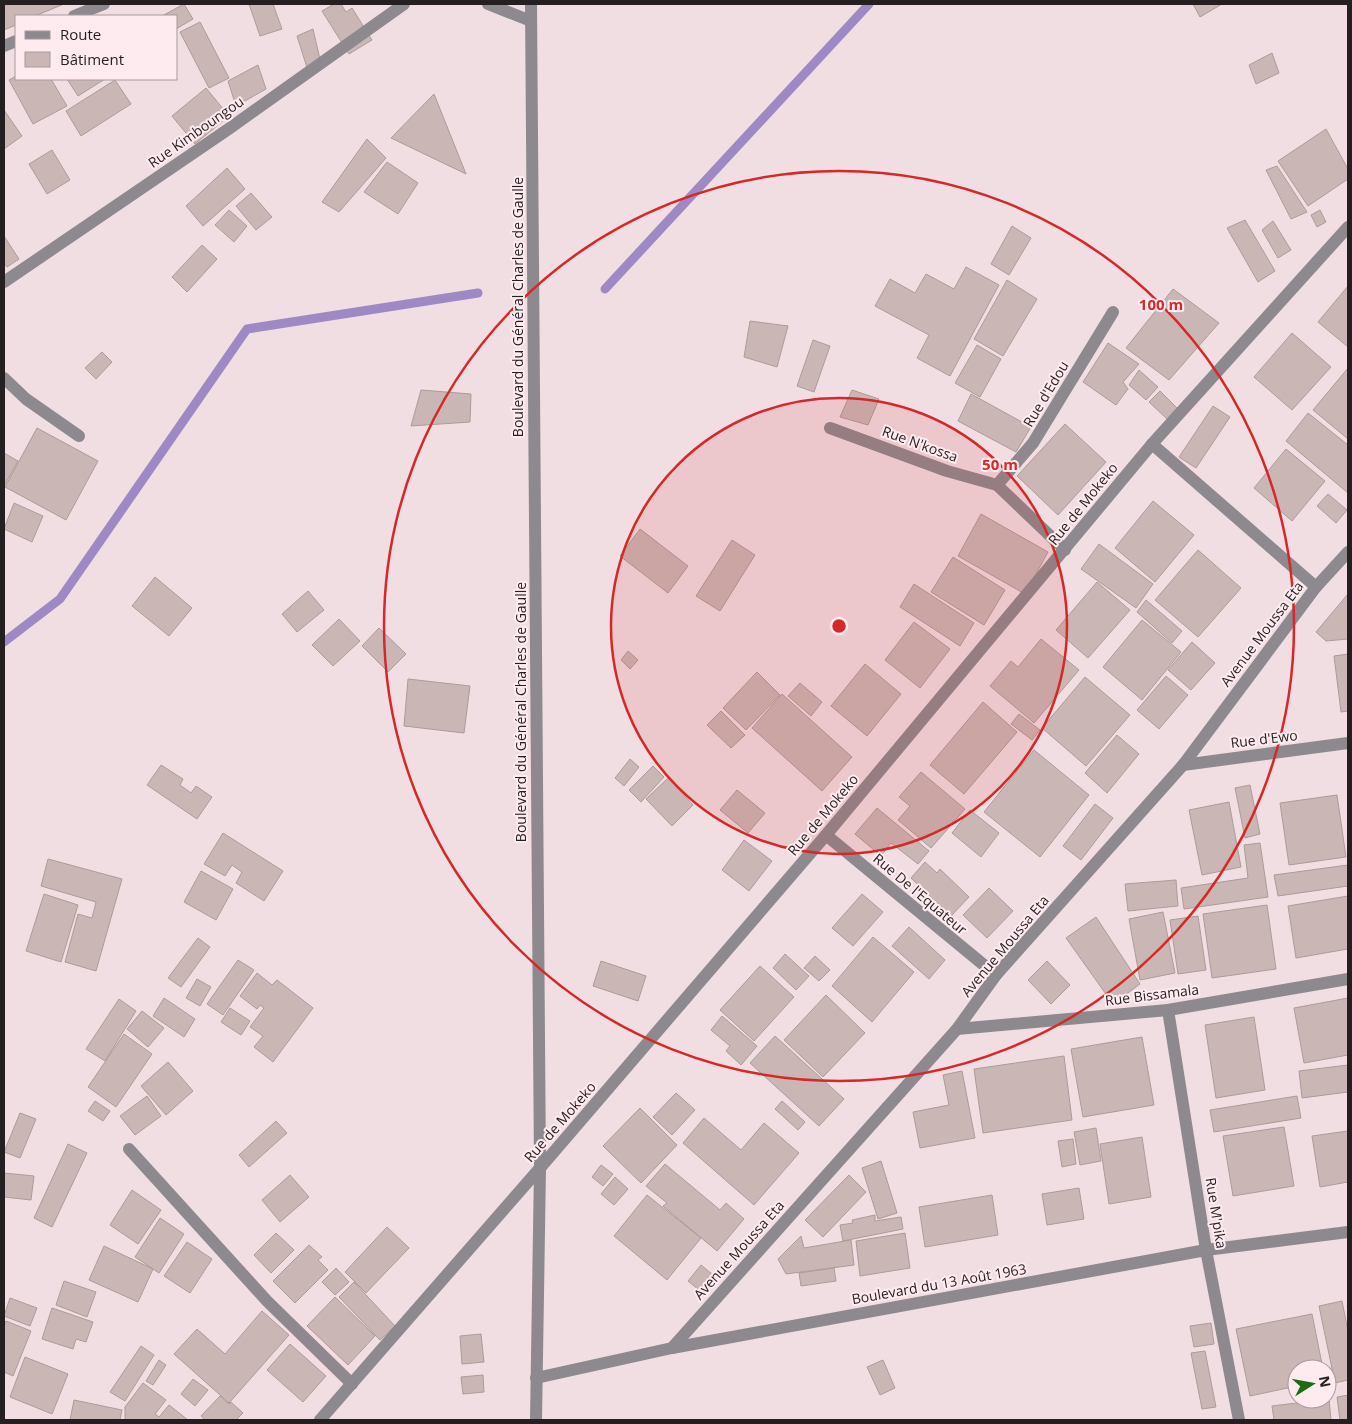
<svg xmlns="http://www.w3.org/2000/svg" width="1352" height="1424" font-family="'Open Sans',sans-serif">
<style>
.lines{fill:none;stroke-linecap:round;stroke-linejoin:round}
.stream{stroke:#9e89c5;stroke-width:9}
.building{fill:#cab7b5;stroke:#ad9b99}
.street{stroke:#8e898e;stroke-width:12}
.ring{fill:none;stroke:#d62828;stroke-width:2.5}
.labels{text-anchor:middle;stroke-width:4;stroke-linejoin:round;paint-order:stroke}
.street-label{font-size:14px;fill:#251f21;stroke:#fdebf0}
.centre{fill:#d62828;stroke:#fdebf0;stroke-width:2.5}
.ring-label{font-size:15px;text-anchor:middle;font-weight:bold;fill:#d62828;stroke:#fdebf0;stroke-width:4;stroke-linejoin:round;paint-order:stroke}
</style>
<rect width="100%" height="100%" fill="#f0dee3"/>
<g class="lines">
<g class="stream">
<path d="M605 289 869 4"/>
<path d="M4 642 60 599 247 329 478 293"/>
</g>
</g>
<g class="building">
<path d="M4 4H64L35 16H16V25L4 30Z"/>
<path d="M184 4 193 19 176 29V16H162Z"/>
<path d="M249 4H273L282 29 260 36Z"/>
<path d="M334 4H341L346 12 352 8 372 40 349 54 322 11Z"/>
<path d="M1193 4H1222L1200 17Z"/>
<path d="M200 22 229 78 209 88 180 32Z"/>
<path d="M313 29 322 68 309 74 297 36Z"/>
<path d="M1272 53 1279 73 1256 84 1249 65Z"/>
<path d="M258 65 266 89 236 106 228 81Z"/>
<path d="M16 76V79H51L67 106 33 124 9 80Z"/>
<path d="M67 79H105L78 96Z"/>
<path d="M115 80 131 104 81 136 66 111Z"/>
<path d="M206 88 229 116 195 144 172 116Z"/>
<path d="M434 94 466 174 391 138Z"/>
<path d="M4 110 22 136 4 149Z"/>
<path d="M1326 129 1348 169V179L1308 206 1278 161Z"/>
<path d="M367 139 386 158 339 212 322 202Z"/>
<path d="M52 150 70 180 47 194 29 164Z"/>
<path d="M387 162 418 183 398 214 364 192Z"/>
<path d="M1277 166 1307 212 1291 219 1266 170Z"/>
<path d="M227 168 245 189 203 226 186 206Z"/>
<path d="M251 193 272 217 256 230 236 206Z"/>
<path d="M229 210 247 226 234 242 215 225Z"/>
<path d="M1320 210 1326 222 1317 227 1311 215Z"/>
<path d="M1245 220 1275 271 1258 282 1227 228Z"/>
<path d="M1273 221 1291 250 1278 258 1262 230Z"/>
<path d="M1012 226 1031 238 1009 275 991 264Z"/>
<path d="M4 236 19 259 7 267 4 263Z"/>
<path d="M202 245 217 259 187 292 172 277Z"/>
<path d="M966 267 999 285 950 376 917 358 929 335 875 306 890 279 915 293 926 274 954 289Z"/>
<path d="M1007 280 1037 299 1003 356 974 339Z"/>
<path d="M1348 286V347L1318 322Z"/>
<path d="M1173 289 1219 323 1169 380 1126 348Z"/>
<path d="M750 321 788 326 777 367 744 357Z"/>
<path d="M1292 333 1331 367 1292 410 1254 377Z"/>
<path d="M813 340 830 346 814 392 797 386Z"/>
<path d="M1108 343 1139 364 1123 382 1128 389 1116 405 1083 382Z"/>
<path d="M977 345 1001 359 980 397 955 383Z"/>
<path d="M102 352 112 362 96 379 85 368Z"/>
<path d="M1348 368V439L1313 410Z"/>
<path d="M1139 370 1158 387 1146 400 1129 385Z"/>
<path d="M421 390 471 394 470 422 411 426Z"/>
<path d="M852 390 879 399 868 425 840 417Z"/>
<path d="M1160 391 1177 408 1167 419 1149 402Z"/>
<path d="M971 394 1031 427 1016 452 958 421Z"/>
<path d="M1213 406 1230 417 1196 468 1179 457Z"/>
<path d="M1308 413 1348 445V493L1286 441Z"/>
<path d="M1065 424 1106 462 1058 515 1017 476Z"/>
<path d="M37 428 98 461 66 520 5 487Z"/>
<path d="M1286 449 1325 481 1292 521 1254 488Z"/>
<path d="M4 453 18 461 4 486Z"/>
<path d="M1328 494 1347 510 1336 523 1317 506Z"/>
<path d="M1153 501 1194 535 1155 582 1115 548Z"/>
<path d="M14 503 43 516 32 542 4 529Z"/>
<path d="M981 514 1048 552 1025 594 958 556Z"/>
<path d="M640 529 688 566 668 593 620 556Z"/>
<path d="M732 540 755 555 720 611 696 596Z"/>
<path d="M1099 544 1153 584 1136 608 1081 569Z"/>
<path d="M1198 550 1241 588 1198 637 1155 600Z"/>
<path d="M953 557 1005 590 984 625 931 592Z"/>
<path d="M155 577 192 608 169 636 132 606Z"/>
<path d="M1097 582 1130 610 1088 658 1056 630Z"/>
<path d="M914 584 974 623 960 646 900 607Z"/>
<path d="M308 591 324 610 297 632 282 614Z"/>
<path d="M1348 594V639L1326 641 1316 632Z"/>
<path d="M1146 600 1182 631 1172 643 1137 612Z"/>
<path d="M339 619 360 641 333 666 312 645Z"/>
<path d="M1142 620 1181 652 1142 700 1103 667Z"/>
<path d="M914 622 950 649 920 688 885 660Z"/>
<path d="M379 628 406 654 388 672 362 646Z"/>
<path d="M1041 639 1079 670 1034 723 990 686 1011 661 1018 667Z"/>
<path d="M1192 642 1215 663 1191 690 1168 670Z"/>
<path d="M628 651 638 660 630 669 621 660Z"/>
<path d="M1348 654V711L1341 712 1334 656Z"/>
<path d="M865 664 901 694 867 736 831 706Z"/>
<path d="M757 672 780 695 746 730 723 708Z"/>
<path d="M1166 676 1188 695 1159 729 1137 710Z"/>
<path d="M1085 677 1130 715 1086 766 1042 728Z"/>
<path d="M408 679 470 686 464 733 404 726Z"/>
<path d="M800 683 822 702 811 716 788 696Z"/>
<path d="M782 694 852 757 822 791 752 728Z"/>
<path d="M983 702 1017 732 964 794 930 765Z"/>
<path d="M721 711 745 735 731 748 707 725Z"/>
<path d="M1019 714 1040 730 1032 740 1011 724Z"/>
<path d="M1117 735 1139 754 1107 793 1085 773Z"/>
<path d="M1034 750 1089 795 1040 857 984 812Z"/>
<path d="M630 759 639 767 624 786 615 778Z"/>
<path d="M161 765 183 779 180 785 191 793 196 786 212 797 197 819 147 785Z"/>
<path d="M653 766 664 777 641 802 629 790Z"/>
<path d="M921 772 965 809 931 848 898 820 910 806 899 797Z"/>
<path d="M668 778 693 805 672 826 646 799Z"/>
<path d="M1250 785 1260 834 1245 838 1235 788Z"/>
<path d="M737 790 765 813 748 833 720 810Z"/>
<path d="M1337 795 1346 857 1289 865 1280 803Z"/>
<path d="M1229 802 1241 867 1202 875 1189 810Z"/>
<path d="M1095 804 1113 818 1081 860 1063 846Z"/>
<path d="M877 808 929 851 918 864 891 843 881 856 855 834Z"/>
<path d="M970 810 999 833 981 857 952 833Z"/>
<path d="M223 833 283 871 264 901 236 883 242 872 232 865 225 876 204 864Z"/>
<path d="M744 840 772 861 749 891 722 870Z"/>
<path d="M1260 843 1268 897 1184 909 1181 888 1248 878 1244 845Z"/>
<path d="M48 859 122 879 96 971 65 962 78 914 92 918 96 902 41 886Z"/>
<path d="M925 862 937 873 940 869 969 897 951 916 911 878Z"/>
<path d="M1348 865V886L1278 896 1274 875Z"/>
<path d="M201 871 233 889 216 920 184 902Z"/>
<path d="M1176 880 1178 906 1128 911 1125 884Z"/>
<path d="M989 888 1013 911 987 938 963 915Z"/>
<path d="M44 894 78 905 61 962 26 951Z"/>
<path d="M862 894 883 912 853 946 832 928Z"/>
<path d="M1348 896V949L1296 958 1288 906Z"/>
<path d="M1267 905 1276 969 1212 978 1203 914Z"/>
<path d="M1163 912 1175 973 1140 980 1129 919Z"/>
<path d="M1198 916 1206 970 1178 974 1170 920Z"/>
<path d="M1096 917 1140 984 1113 1004 1066 938Z"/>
<path d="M909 927 945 960 929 979 892 946Z"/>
<path d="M873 937 914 972 872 1022 832 986Z"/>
<path d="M198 938 210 947 181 987 168 978Z"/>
<path d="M785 954 809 976 796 990 773 968Z"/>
<path d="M815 956 830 970 819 981 804 968Z"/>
<path d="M238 960 254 970 223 1015 207 1004Z"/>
<path d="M601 961 646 976 638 1001 593 986Z"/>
<path d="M1047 961 1070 985 1051 1004 1028 980Z"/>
<path d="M760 966 794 997 754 1041 720 1010Z"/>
<path d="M257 973 272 985 277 980 313 1008 273 1062 254 1047 263 1036 250 1027 264 1008 260 1005 257 1009 240 996Z"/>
<path d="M197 979 211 987 200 1006 186 998Z"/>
<path d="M826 995 865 1033 823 1077 784 1040Z"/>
<path d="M164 998 195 1019 184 1037 153 1016Z"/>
<path d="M1348 998V1055L1304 1063 1294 1008Z"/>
<path d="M119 999 136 1011 105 1061 86 1049Z"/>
<path d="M230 1008 250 1021 241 1035 221 1022Z"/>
<path d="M142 1011 164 1028 148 1047 127 1029Z"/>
<path d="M722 1016 757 1046 741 1065 726 1051 730 1046 711 1030Z"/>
<path d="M1254 1017 1265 1090 1216 1098 1205 1025Z"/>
<path d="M124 1034 152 1054 116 1107 88 1087Z"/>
<path d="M775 1036 844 1099 819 1126 750 1063Z"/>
<path d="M1142 1037 1154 1105 1083 1117 1071 1049Z"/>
<path d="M1064 1056 1072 1120 983 1133 974 1069Z"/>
<path d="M168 1062 193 1091 166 1115 141 1086Z"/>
<path d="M1348 1065V1092L1302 1098 1299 1071Z"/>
<path d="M962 1071 975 1138 920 1148 913 1112 949 1105 943 1075Z"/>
<path d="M676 1093 695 1110 672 1135 653 1117Z"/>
<path d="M147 1096 161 1116 135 1135 120 1116Z"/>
<path d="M1297 1096 1301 1118 1214 1132 1210 1110Z"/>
<path d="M95 1101 110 1111 103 1121 88 1111Z"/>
<path d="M782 1101 805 1122 798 1130 775 1109Z"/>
<path d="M640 1108 677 1145 641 1183 603 1146Z"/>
<path d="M20 1113 36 1119 20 1158 4 1152Z"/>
<path d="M704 1118 741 1150 764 1123 799 1153 754 1205 683 1143Z"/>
<path d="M276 1121 287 1133 249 1167 239 1155Z"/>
<path d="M1284 1127 1294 1186 1233 1196 1223 1136Z"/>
<path d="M1096 1128 1101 1161 1080 1165 1074 1132Z"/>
<path d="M1348 1131V1182L1320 1187 1312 1136Z"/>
<path d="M1142 1137 1151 1197 1109 1204 1100 1144Z"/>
<path d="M1073 1139 1076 1164 1062 1167 1058 1141Z"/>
<path d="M68 1144 87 1153 52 1227 34 1218Z"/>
<path d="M881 1161 897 1213 878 1219 862 1168Z"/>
<path d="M665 1164 720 1210 726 1203 744 1219 717 1251 663 1206 667 1203 646 1186Z"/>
<path d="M601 1165 613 1174 603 1186 592 1177Z"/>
<path d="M4 1173 34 1176 31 1200 4 1197Z"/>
<path d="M290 1175 309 1197 280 1222 262 1200Z"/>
<path d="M849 1175 866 1192 823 1237 805 1220Z"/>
<path d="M615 1177 628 1189 614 1205 601 1194Z"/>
<path d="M1079 1188 1084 1219 1047 1225 1042 1194Z"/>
<path d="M132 1190 161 1210 138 1244 110 1225Z"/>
<path d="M647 1195 701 1238 667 1280 614 1236Z"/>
<path d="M992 1195 998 1235 925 1247 919 1207Z"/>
<path d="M875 1215V1221L901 1217 903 1229 843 1241 840 1225 853 1223 852 1220Z"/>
<path d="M160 1218 184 1234 159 1273 135 1257Z"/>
<path d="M387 1227 409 1248 366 1293 345 1272Z"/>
<path d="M276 1233 294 1250 271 1273 254 1255Z"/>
<path d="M905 1233 910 1268 860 1276 856 1241Z"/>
<path d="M801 1236 804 1248 851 1240 854 1265 786 1274 778 1259Z"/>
<path d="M187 1242 212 1259 190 1293 164 1276Z"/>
<path d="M309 1245 322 1257 318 1260 328 1270 295 1303 273 1281Z"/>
<path d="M104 1246 153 1269 138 1302 89 1280Z"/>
<path d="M701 1265 712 1274 699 1290 688 1281Z"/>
<path d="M336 1268 349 1282 335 1295 322 1282Z"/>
<path d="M834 1268 836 1281 801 1286 799 1273Z"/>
<path d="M64 1281 96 1292 87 1317 56 1305Z"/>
<path d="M354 1282 395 1326 380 1340 339 1297Z"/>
<path d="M335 1297 375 1336 348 1365 307 1326Z"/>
<path d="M10 1298 37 1308 30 1326 4 1316Z"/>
<path d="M1342 1301 1348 1331V1380L1335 1383 1319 1306Z"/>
<path d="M52 1308 93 1322 86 1342 76 1339 73 1349 42 1339Z"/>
<path d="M262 1311 289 1335 229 1403 174 1354 197 1329 225 1354Z"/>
<path d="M1312 1314 1323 1369H1297V1386L1250 1396 1236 1329Z"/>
<path d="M6 1321 31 1331 13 1376 4 1372V1326Z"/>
<path d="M1211 1323 1214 1344 1194 1347 1190 1326Z"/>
<path d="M481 1334 484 1362 462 1364 460 1336Z"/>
<path d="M290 1344 326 1376 303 1402 267 1370Z"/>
<path d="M141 1346 154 1355 125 1401 110 1392Z"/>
<path d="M1205 1351 1216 1407 1202 1409 1191 1353Z"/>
<path d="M25 1357 68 1374 52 1414 10 1397Z"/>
<path d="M159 1360 166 1365 153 1385 146 1381Z"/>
<path d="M883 1360 895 1388 880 1395 867 1367Z"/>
<path d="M483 1375 484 1392 463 1394 461 1377Z"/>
<path d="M193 1379 208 1390 195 1406 181 1394Z"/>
<path d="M143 1383 166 1400 155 1414 159 1417 169 1405 188 1420H125V1407Z"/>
<path d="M1348 1395V1420H1340L1337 1397Z"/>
<path d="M220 1396 229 1404 231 1402 243 1413 236 1420H205L201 1416Z"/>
<path d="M1329 1399 1331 1420H1274L1272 1406Z"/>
<path d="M74 1400 122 1410 120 1420H70Z"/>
</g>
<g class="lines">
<g class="street">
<path d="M488 4 531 21"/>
<path d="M531 4 540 1168 536 1420"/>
<path d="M74 16 104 4"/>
<path d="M4 46 16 41"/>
<path d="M4 282 230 128 404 4"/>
<path d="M4 378 26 399 79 436"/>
<path d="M830 428 947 471 997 485 1065 550"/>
<path d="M1152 444 1316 587"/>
<path d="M997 485 1033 443 1113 312"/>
<path d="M1183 765 1348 743"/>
<path d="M826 835 996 975"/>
<path d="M1168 1010 1206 1250 1239 1420"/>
<path d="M957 1029 1168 1010 1348 979"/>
<path d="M129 1149 267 1301 352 1384"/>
<path d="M672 1348 957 1029 996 975 1183 765 1316 587 1348 552"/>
<path d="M536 1378 672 1348 1206 1250 1348 1232"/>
<path d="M320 1420 540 1168 826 835 1152 444 1348 227"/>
</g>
</g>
<circle cx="839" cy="626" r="228" fill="#d62828" fill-opacity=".12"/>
<g class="ring">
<circle cx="839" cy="626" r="228"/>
<circle cx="839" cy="626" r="455"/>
</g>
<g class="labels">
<g class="street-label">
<text transform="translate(196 132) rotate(-35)" y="5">Rue Kimboungou</text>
<text transform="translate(518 307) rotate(-90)" y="5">Boulevard du Général Charles de Gaulle</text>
<text transform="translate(1046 394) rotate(-59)" y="5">Rue d'Edou</text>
<text transform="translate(920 444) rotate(20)" y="5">Rue N'kossa</text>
<text transform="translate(1083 504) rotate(-51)" y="5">Rue de Mokeko</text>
<text transform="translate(1262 634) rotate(-53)" y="5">Avenue Moussa Eta</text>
<text transform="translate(521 712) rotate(-90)" y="5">Boulevard du Général Charles de Gaulle</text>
<text transform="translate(1264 739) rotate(-7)" y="5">Rue d'Ewo</text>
<text transform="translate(823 815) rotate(-50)" y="5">Rue de Mokeko</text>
<text transform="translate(920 894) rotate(40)" y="5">Rue De l'Equateur</text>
<text transform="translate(1005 946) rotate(-50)" y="5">Avenue Moussa Eta</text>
<text transform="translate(1152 995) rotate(-7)" y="5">Rue Bissamala</text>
<text transform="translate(560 1122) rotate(-49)" y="5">Rue de Mokeko</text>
<text transform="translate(1216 1213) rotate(81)" y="5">Rue M'pika</text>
<text transform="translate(739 1250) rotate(-48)" y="5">Avenue Moussa Eta</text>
<text transform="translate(939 1284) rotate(-10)" y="5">Boulevard du 13 Août 1963</text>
</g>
</g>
<circle cx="839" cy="626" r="8" class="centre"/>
<g class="ring-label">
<text x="1161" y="310">100 m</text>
<text x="1000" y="470">50 m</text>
</g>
<rect width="1352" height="1424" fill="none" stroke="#251f21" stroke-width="10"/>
<rect x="15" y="15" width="162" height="65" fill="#fdebf0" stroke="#a7999d"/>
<rect x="25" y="31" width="25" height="8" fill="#8e898e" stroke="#a7999d"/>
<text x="60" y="40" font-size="15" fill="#251f21">Route</text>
<rect x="25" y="52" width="25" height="15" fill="#cab7b5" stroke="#a7999d"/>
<text x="60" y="65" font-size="15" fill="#251f21">Bâtiment</text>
<g transform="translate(1312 1384) rotate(79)"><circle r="24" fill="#fdebf0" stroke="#a7999d"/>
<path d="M0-4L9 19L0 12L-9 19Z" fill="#1b6d12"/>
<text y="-8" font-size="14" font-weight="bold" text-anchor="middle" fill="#251f21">N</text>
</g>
</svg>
